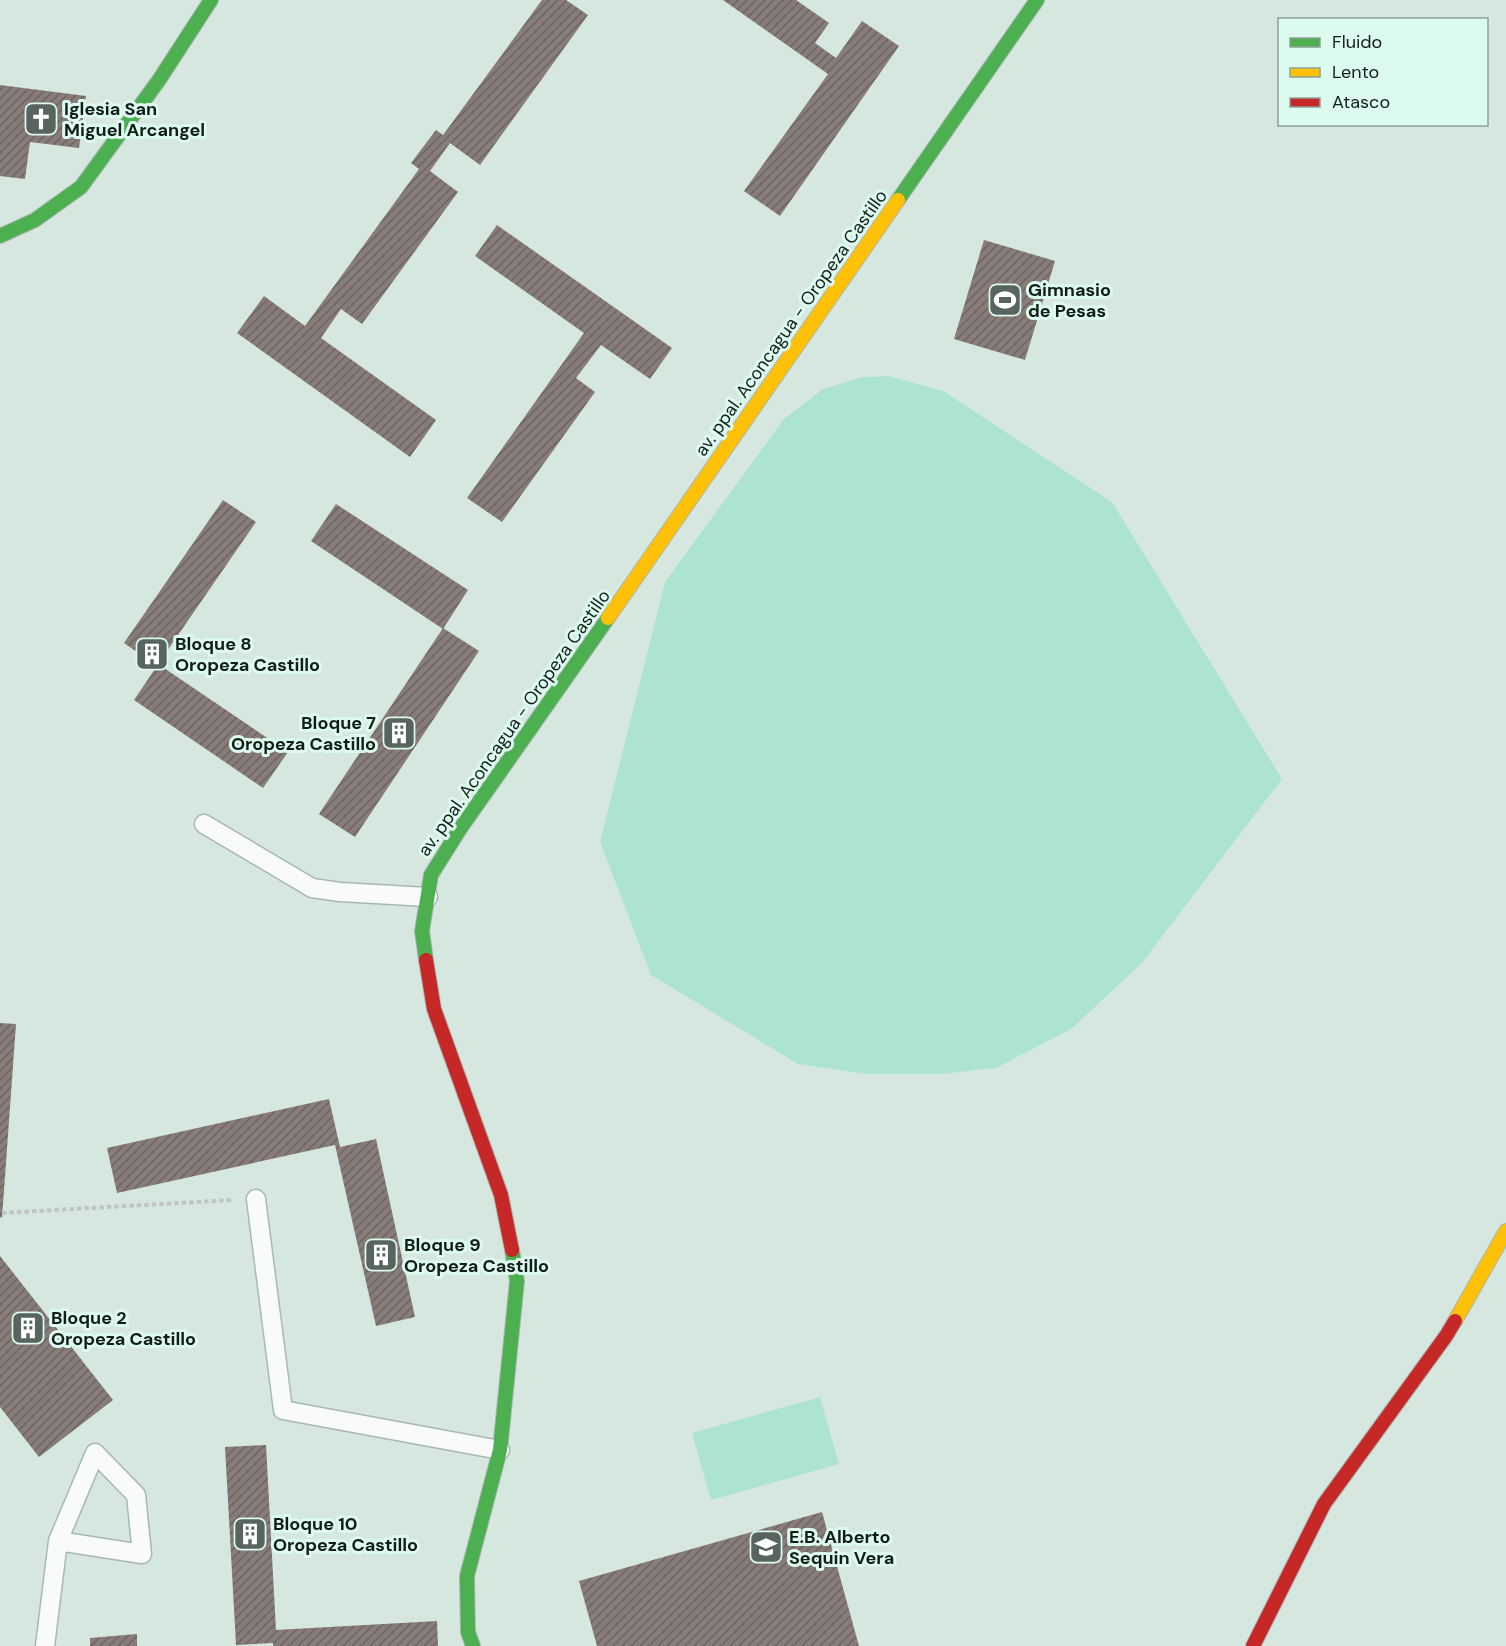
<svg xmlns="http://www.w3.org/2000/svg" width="1506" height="1646" font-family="'DM Sans',sans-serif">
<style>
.park{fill:#ade4d0}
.building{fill:url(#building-hatch)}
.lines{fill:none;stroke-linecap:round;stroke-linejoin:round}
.lane-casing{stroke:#aab7b1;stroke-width:21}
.fast-casing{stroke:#aab7b1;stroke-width:16}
.slow-casing{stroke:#aab7b1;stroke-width:16}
.jam-casing{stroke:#aab7b1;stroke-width:16}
.path{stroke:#bfc5c2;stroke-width:4;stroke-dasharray:4.5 3;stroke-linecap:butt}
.lane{stroke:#f9fbfa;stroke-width:18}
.fast{stroke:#4caf50;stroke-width:14}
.slow{stroke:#ffc107;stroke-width:14}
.jam{stroke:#c62828;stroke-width:14}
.labels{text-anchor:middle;stroke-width:6;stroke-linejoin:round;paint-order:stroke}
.poi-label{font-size:18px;font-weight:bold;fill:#121d19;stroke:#ddfaee;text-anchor:start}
.street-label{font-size:18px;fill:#121d19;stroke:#ddfaee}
</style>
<defs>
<pattern id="building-hatch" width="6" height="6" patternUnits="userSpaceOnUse" patternTransform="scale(1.5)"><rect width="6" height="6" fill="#877c78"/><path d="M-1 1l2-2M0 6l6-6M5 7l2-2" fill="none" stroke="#6d6562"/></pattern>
</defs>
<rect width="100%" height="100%" fill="#d6e7e0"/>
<g class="park">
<path d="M889 376 943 391 1112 502 1282 779 1141 964 1071 1029 996 1068 941 1074H866L798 1064 651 975 600 842 665 582 784 419 823 389 863 377Z"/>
<path d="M820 1397 839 1464 711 1500 692 1433Z"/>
</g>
<g class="building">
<path d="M542 0H566L588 15 480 165 450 143 430 171 458 192 362 324 341 309 321 338 436 420 410 457 237 333 264 296 305 326 419 169 411 163 436 130 443 135Z"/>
<path d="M723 0H796L829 23 815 43 836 58 862 21 899 46 780 216 744 191 828 74Z"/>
<path d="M0 85 86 96 79 148 30 142 25 179 0 176Z"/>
<path d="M497 225 672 348 650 379 601 345 576 378 595 392 502 522 467 498 584 333 475 256Z"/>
<path d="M984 240 1055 261 1025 360 954 339Z"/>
<path d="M223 500 256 522 158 664 288 752 263 788 134 700 157 666 124 643Z"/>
<path d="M336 504 468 590 443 629 311 541Z"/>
<path d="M443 628 479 651 355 837 319 814Z"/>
<path d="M0 1023 16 1024 2 1218 0 1217Z"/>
<path d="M329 1099 340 1147 376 1139 415 1317 376 1326 335 1145 117 1193 107 1148Z"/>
<path d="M0 1256 113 1400 39 1457 0 1407Z"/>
<path d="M266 1445 276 1630 437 1621 438 1646H273V1643L236 1645 225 1447Z"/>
<path d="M822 1512 859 1646H597L579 1581Z"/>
<path d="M137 1634V1646H90V1638Z"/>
</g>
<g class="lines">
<defs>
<g id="lane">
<path d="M204 824 312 888 340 892 428 897"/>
<path d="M256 1199 283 1410 500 1450"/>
<path d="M45 1646 58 1541 95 1453 136 1495 142 1554 58 1541"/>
</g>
<g id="fast">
<path d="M898 200 1037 0"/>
<path d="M0 236 35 220 81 187 159 80 211 0"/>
<path d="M426 960 422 931 431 875 460 829 608 618"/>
<path d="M473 1646 468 1632 467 1576 500 1450 517 1281 512 1250"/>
</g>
<g id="slow">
<path d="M608 618 898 200"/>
<path d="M1455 1321 1506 1231"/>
</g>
<g id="jam">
<path d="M426 960 434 1009 501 1195 512 1250"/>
<path d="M1253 1646 1324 1504 1446 1336 1455 1321"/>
</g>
</defs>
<use href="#lane" class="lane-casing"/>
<use href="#fast" class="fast-casing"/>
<use href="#slow" class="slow-casing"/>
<use href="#jam" class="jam-casing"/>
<path class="path" d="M2 1213 232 1200"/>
<use href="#lane" class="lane"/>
<use href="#fast" class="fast"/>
<use href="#slow" class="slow"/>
<use href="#jam" class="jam"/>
</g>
<defs>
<symbol id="church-square" viewBox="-11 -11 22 22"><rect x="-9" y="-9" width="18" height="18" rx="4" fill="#57645f" stroke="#ddfaee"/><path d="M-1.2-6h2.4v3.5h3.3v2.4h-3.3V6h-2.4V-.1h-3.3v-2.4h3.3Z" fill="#fff"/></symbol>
<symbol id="stadium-square" viewBox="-11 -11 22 22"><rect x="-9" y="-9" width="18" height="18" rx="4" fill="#57645f" stroke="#ddfaee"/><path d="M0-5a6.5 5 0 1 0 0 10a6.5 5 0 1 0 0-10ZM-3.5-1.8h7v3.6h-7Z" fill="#fff"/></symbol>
<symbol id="building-square" viewBox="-11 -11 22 22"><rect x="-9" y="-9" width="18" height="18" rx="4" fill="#57645f" stroke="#ddfaee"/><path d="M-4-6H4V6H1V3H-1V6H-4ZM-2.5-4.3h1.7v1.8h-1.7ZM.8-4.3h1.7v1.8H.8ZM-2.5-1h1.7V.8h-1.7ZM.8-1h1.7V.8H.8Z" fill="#fff"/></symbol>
<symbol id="school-square" viewBox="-11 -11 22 22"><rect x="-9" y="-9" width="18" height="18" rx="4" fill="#57645f" stroke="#ddfaee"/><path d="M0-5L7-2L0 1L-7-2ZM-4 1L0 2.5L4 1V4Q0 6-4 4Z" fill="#fff"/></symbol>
</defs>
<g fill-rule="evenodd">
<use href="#church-square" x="22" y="100" width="38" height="38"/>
<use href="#stadium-square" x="986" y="281" width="38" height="38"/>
<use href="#building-square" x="133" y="635" width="38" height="38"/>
<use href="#building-square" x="380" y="714" width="38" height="38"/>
<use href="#building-square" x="362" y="1236" width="38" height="38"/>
<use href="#building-square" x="9" y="1309" width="38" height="38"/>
<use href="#building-square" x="231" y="1515" width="38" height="38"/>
<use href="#school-square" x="747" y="1528" width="38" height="38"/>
</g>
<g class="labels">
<g class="poi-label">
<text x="64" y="115">Iglesia San<tspan x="64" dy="21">Miguel Arcangel</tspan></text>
<text x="1028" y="296">Gimnasio<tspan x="1028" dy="21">de Pesas</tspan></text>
<text x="175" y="650">Bloque 8<tspan x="175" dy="21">Oropeza Castillo</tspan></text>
<text x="376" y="729" text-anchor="end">Bloque 7<tspan x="376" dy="21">Oropeza Castillo</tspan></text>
<text x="404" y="1251">Bloque 9<tspan x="404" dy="21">Oropeza Castillo</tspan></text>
<text x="51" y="1324">Bloque 2<tspan x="51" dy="21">Oropeza Castillo</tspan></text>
<text x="273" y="1530">Bloque 10<tspan x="273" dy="21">Oropeza Castillo</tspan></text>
<text x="789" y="1543">E.B. Alberto<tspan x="789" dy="21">Sequin Vera</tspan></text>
</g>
<g class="street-label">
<text transform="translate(791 323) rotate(-55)" y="6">av. ppal. Aconcagua - Oropeza Castillo</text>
<text transform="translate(514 723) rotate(-55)" y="6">av. ppal. Aconcagua - Oropeza Castillo</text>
</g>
</g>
<rect x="1278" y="18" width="210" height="108" fill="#ddfaee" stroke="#8ca299" stroke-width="1.5"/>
<rect x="1290" y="38" width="30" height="9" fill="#4caf50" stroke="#8ca299" stroke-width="1.5"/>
<text x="1332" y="48" font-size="18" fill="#121d19">Fluido</text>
<rect x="1290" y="68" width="30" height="9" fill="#ffc107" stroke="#8ca299" stroke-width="1.5"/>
<text x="1332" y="78" font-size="18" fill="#121d19">Lento</text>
<rect x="1290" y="98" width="30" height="9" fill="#c62828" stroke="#8ca299" stroke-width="1.5"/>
<text x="1332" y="108" font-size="18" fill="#121d19">Atasco</text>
</svg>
